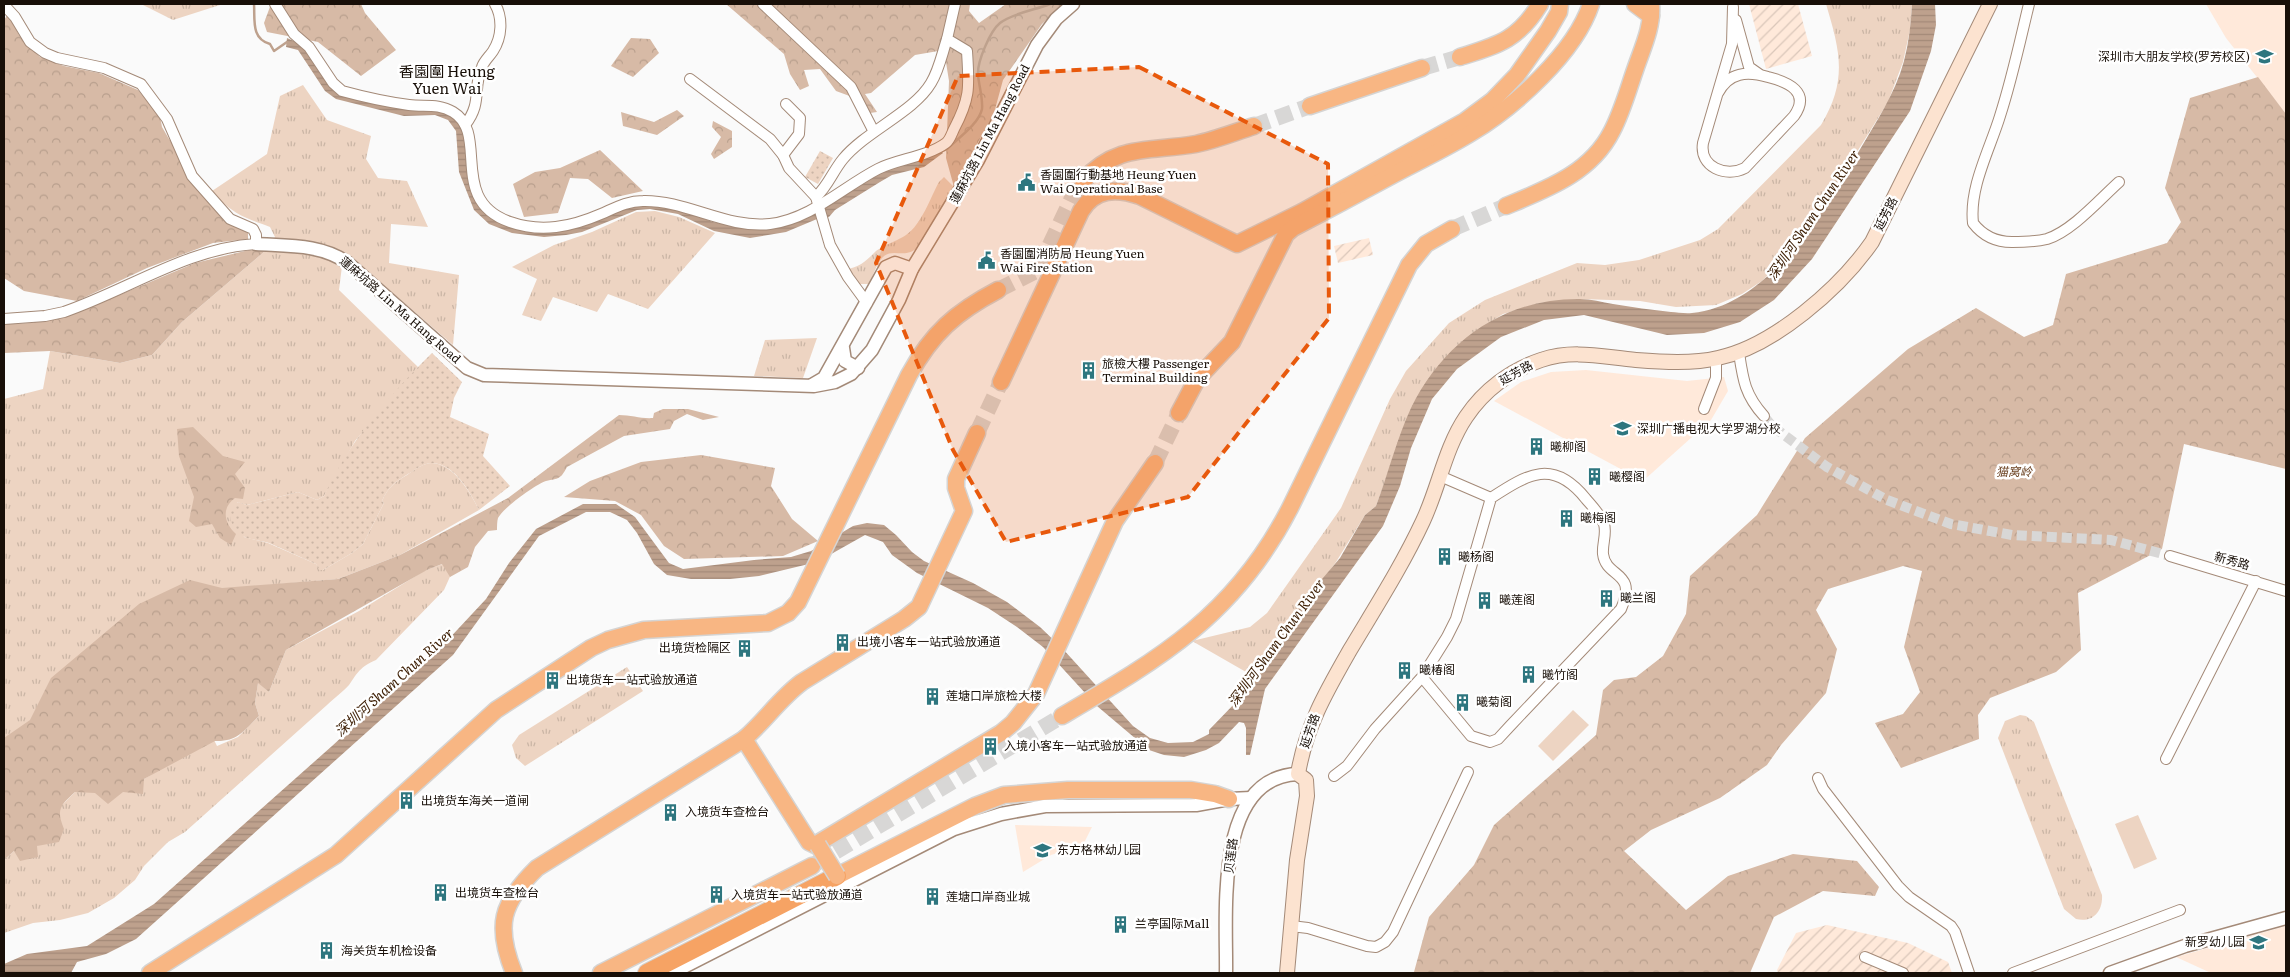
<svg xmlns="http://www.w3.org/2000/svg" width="2290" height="977" font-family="Literata,'Noto Sans SC',serif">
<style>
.built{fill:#ffe9da}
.industrial{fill:url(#industrial-furrows)}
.grass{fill:url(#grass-tufts)}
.forest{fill:url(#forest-crowns)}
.park{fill:url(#park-dots)}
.pitch{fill:#edd4c2}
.water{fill:url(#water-rules)}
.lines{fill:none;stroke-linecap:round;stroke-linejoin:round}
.stream{stroke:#bea18d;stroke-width:2.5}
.minor-tunnel{stroke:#d8d7d6;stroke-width:10;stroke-dasharray:10 5;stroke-linecap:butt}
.trunk-tunnel{stroke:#d8d7d6;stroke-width:16;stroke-dasharray:16 8;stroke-linecap:butt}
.minor-casing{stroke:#a48a78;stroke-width:12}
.tertiary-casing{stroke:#a48a78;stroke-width:15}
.secondary-casing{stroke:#a48a78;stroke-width:16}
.trunk-casing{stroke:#d5d4d3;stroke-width:19}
.motorway-casing{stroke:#d5d4d3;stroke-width:20}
.minor{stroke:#fff;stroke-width:10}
.tertiary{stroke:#fff;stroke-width:12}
.secondary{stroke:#fce3d0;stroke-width:14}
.trunk{stroke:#f8b683;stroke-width:16}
.motorway{stroke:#f6a364;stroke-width:18}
.trunk-bridge-casing{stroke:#d5d4d3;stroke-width:19;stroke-linecap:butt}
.trunk-bridge{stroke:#f8b683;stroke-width:16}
.marked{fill:#e8590c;fill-opacity:0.2;stroke:#e8590c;stroke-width:4;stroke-dasharray:10 6;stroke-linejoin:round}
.labels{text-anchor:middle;stroke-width:5;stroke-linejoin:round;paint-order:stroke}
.poi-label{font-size:12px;fill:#180f08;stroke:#fff;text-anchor:start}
.street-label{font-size:12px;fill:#180f08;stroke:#fff}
.park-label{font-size:12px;font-style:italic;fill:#6c4323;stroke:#fff}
.water-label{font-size:14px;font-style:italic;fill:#3f2107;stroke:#fff}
.quarter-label{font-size:15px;fill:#180f08;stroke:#fff}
</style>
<defs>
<pattern id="industrial-furrows" width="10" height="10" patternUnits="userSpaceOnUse" patternTransform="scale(1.25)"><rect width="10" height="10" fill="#ffe9da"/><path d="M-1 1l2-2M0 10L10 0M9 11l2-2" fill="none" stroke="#dac7ba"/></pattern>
<pattern id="grass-tufts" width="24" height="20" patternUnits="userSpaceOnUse" patternTransform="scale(1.25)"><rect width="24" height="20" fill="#edd4c2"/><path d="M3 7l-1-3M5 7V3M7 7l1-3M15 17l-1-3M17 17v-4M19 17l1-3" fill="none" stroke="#cab5a5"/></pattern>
<pattern id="forest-crowns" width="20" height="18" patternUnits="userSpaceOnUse" patternTransform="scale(1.25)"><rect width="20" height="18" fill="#d7baa6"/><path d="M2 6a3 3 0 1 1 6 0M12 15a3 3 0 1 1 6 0" fill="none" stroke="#b89f8d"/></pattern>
<pattern id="park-dots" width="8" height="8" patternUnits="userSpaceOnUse" patternTransform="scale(1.25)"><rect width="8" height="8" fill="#edd4c2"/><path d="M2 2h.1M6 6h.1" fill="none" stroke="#cab5a5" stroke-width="1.8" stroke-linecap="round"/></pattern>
<pattern id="water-rules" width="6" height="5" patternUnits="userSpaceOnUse" patternTransform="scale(1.25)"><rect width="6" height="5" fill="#bea18d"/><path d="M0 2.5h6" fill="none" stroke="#a38978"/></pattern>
</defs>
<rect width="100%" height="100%" fill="#fafafa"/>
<g class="built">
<path d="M2206 4H2286V114L2226 38Z"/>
<path d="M1586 370 1687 381 1724 377 1728 391 1711 420 1643 481 1494 401 1521 382 1551 372Z"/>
<path d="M1015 825 1092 827 1083 845 1051 855 1023 872Z"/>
<path d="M2286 926V973H2211L2176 957Z"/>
</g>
<g class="industrial">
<path d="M1749 4H1798L1812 56 1766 69Z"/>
<path d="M1369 238 1373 255 1338 263 1334 246Z"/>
<path d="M1827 925 1908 943 1948 962 1952 973H1778L1777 970 1796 933Z"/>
</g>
<g class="grass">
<path d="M141 4H223L173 20Z"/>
<path d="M1826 4H1912L1910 30 1903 62 1888 102 1803 239 1762 281 1742 294 1716 305 1676 307 1640 301 1581 299 1540 303 1503 314 1478 330 1412 407 1376 506 1365 515 1336 562 1253 676 1192 641 1250 627 1267 613 1341 508 1390 399 1406 371 1449 323 1485 300 1577 263 1605 265 1639 260 1700 240 1718 229 1821 125C1848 80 1840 51 1826 4Z"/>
<path d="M303 85 327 120 371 136 366 159 378 178 407 181 428 227 391 224 389 263 459 275 453 345 350 256 342 266 339 290 418 367 355 441 324 496 317 500 298 492 247 505 237 502 244 537 268 543 316 564 320 570H323L352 553 363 544 384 503 382 501C388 487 395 482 407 475 414 470 423 463 432 463 454 464 470 492 479 510L400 555 338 579 200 591 55 701 4 746V399L43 389 50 351 120 363 152 355 182 322 265 251 275 237 270 227C243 217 232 214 212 191L267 154 280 96Z"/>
<path d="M944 177 954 187 919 246C905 261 893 246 882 258 876 265 873 276 869 284H857L846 269C859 268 867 260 875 252 880 247 899 240 906 235 922 224 930 198 939 182Z"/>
<path d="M655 211 679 217 715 233 648 309 608 294 597 312 553 297 541 321 522 315 537 279 512 267 554 245 592 232 636 212Z"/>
<path d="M817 338 803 378 754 376 765 340Z"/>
<path d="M445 563 453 570 444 590 376 660C360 667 358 672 349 685 343 692 334 698 327 705L185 832 168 842 144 866 135 880 114 898 88 913 60 920 33 923 4 933V860L14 851 37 846 62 826 56 806H61L75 792 144 779 213 738 217 746 238 737 259 716 255 703 258 682 269 692 286 650 359 611 424 571Z"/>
<path d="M627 667 643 691 525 766 516 758 512 745 519 735Z"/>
<path d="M2020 715 2026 716 2034 722 2102 895C2103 911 2093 923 2076 919L2064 909 1998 738 2005 721Z"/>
</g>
<g class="forest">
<path d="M271 4H361L365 13 396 50 361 76 318 42 267 32 264 23Z"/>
<path d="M726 4H970L969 11 979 23 1006 4H1064L1042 24 1003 80 994 113 954 187 946 158 949 81 944 50 915 55 871 93 865 94 877 112 863 114 855 98 836 91 820 69 804 70 809 86 800 90 790 74 784 54Z"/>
<path d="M8 14 19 35 40 57 64 66 99 73 138 90 160 116 162 127 169 139 178 149 185 171 238 227 248 233V239L213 243 147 268 77 301 24 291 4 278V20Z"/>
<path d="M631 38 650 39 659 53 633 77 611 66Z"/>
<path d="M2258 77 2286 114V469L2184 444 2162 549 2078 593 2081 650 2056 672 1990 698 1978 715 1979 739 1901 768 1875 723 1903 714 1920 692 1904 647 1922 571 1903 566 1828 589 1816 610 1837 649 1826 693 1781 745 1767 765 1720 798 1651 830 1624 851 1686 910 1728 876 1793 854 1857 861 1879 887 1875 896 1823 891 1774 917 1750 973H1412L1414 972 1429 917 1474 865 1494 825 1596 735 1603 690 1614 680 1636 677 1663 656 1686 614 1690 576 1757 515 1805 438 1908 349 1976 308 2024 337 2053 325 2066 274 2167 243 2181 222 2165 188 2190 98Z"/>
<path d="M677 110 684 116 657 135 623 126 621 112 654 122Z"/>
<path d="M713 121 732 131V147L714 159 711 154 721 137 712 127Z"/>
<path d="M600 150 643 191 612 198 588 179 570 178 558 213 524 217 513 184 535 172 560 168Z"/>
<path d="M249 250 265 251 182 322 152 355 120 363 50 351 4 353V324L30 323 79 312 195 263Z"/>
<path d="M663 409H688L719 417 703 420 687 414 674 421 670 429 624 436 567 467C560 480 559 478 546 481 536 484 503 508 498 518 497 521 497 527 497 530L488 531 475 547 468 567 450 577 442 564 427 570 286 650 269 692 258 683 255 703 259 716C244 731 237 742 215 741L144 779 143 794 123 792 108 804 95 793 75 792C60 806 56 809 64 829L59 842 37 846 38 857 20 861 14 851 4 860V738L30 720 51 678 139 604 190 580 222 588 338 579 400 555 508 498 619 415C631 415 642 419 653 418L654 413Z"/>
<path d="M193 427 223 456 245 462 235 474 245 488 243 499 235 498C221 508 224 523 236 534L231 545 220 538 212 524 196 527 189 521 194 497 179 456 177 429Z"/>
<path d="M701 455 775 468 771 486 792 519 818 541 783 556 684 559 664 546 641 515 615 501 564 497 590 481 641 462Z"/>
</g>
<g class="park">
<path d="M820 151 833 158 818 184 805 177Z"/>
<path d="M432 353 462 382 454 398 450 417 489 434 483 456 510 486 479 510C470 492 455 464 432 463 423 463 415 470 408 474 395 482 388 487 382 501L384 503 363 544 352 553 323 570H319L316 564C300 557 285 550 269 543 261 540 249 540 243 536 232 531 228 516 231 506L238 502 247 505 298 492 317 500 324 496C349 442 389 395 432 353Z"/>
</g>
<g class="pitch">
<path d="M1573 710 1589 725 1553 761 1538 746Z"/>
<path d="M2138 815 2157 859 2134 869 2115 824Z"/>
</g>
<g class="water">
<path d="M1912 4H1935L1936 25 1931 51 1910 111 1812 259 1774 300 1740 322 1704 333 1667 335 1584 315 1544 320 1501 337 1457 369 1432 399 1411 448 1400 486 1383 526 1265 689 1250 755H1246V728L1244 723 1239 722 1219 743 1206 750 1184 757 1164 755 1149 750 1097 706 1043 647 1017 627 988 608 917 573 892 555 883 542 865 535 817 562 759 576 730 579H691L667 575 654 564 637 533 627 520 610 512H586L539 536 453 655 136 939 106 954 77 962 71 973H4V964L27 954 87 946 154 904 332 746 444 644 486 599 509 563 536 529 583 504H616L635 517 669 563 683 569 754 560 791 557 811 551 853 526 867 523 884 525 896 535 912 552 924 561 973 583 1007 602 1040 627 1062 648 1133 726 1150 738 1168 743 1193 742 1209 734V730L1237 701 1246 680 1253 676 1311 592 1340 558 1365 515 1376 506C1388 474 1397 438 1411 408 1444 341 1505 298 1580 299 1591 299 1602 302 1613 304 1632 307 1652 310 1671 312 1677 312 1685 314 1692 313 1770 305 1823 212 1859 151 1876 122 1895 94 1904 61 1909 42 1911 23 1912 4Z"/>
<path d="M287 38C309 46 318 66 331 85L445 110 462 125 483 209 533 229 618 208 660 203 713 222 742 228 760 229 772 228 882 170 940 149 943 153 924 167 892 175 880 182 835 210 829 217 817 219 786 232 750 238 714 231 678 214 650 209 637 210 582 232 566 235 544 237 512 233 489 224 474 210 459 172 456 131 448 120 435 115 404 116 336 99 325 91 298 50 286 47Z"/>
</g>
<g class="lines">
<g class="stream">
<path d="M254 4C255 20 251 39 270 44L274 51 287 42 289 43"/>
<path d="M942 151 947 149C957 139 979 124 982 109 983 98 979 86 978 75 977 62 990 31 1000 23 1013 13 1035 10 1050 4"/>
</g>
<path class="minor-tunnel" d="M1764 416 1771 425 1827 467 1887 500 1951 524 2012 535 2111 540 2170 556"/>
<g class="trunk-tunnel">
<path d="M1422 68 1460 57"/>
<path d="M1254 126 1310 106"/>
<path d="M1452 229 1506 206"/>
<path d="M998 290 1038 270 1075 192 1083 181"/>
<path d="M977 433 1001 382"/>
<path d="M1155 463 1179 413"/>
<path d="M815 864 1062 716"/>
</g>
<defs>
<g id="minor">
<path d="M275 4 294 34 309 47 333 83 342 91C364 97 387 102 409 105 425 107 438 103 453 112 490 134 447 200 510 222 541 233 571 227 601 214 615 208 627 201 643 201 686 200 727 229 770 224 811 219 843 187 878 169 897 159 927 157 946 143 950 140 952 133 954 129 971 97 969 86 967 51L947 39 955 4"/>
<path d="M763 4 851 87 873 130"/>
<path d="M2029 4C2020 41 2012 79 2000 116 1990 149 1969 187 1973 223 1983 236 1996 242 2012 242 2024 242 2035 242 2047 239 2072 231 2099 200 2119 182"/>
<path d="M4 5 15 17 30 42 45 53 57 58 104 68 141 84 167 119 192 176 230 219 253 229 256 235V244C188 248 128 290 64 312L45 316 4 319"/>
<path d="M1736 20 1749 67 1759 74"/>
<path d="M690 79 770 139 783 155 789 168 816 197 830 245 848 277 867 303"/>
<path d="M1718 93C1729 72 1747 71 1768 77 1788 82 1811 92 1794 116L1745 168C1726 178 1699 167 1703 143L1732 44 1733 7"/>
<path d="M465 125C483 102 472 89 482 67 484 61 489 57 493 51 502 37 503 18 495 4"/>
<path d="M783 155 799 134 800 118 786 104"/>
<path d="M816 197C828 186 833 171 843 159 866 131 914 112 931 83 939 70 942 54 947 39"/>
<path d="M1739 353C1743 380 1745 395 1764 416"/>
<path d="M1704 409 1716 378V359"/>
<path d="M1440 476 1491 498"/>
<path d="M2170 556 2286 591"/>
<path d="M2166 759 2256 581"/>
<path d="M1334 776 1347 766 1375 729 1422 677 1447 637 1456 619 1491 498C1528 474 1553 458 1586 499 1592 506 1600 514 1604 524 1607 534 1602 544 1603 554 1606 579 1638 570 1621 609L1510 726 1498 739 1490 742 1471 736 1422 677"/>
<path d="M1818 778 1823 789 1898 886 1909 897 1951 926 1955 932 1969 973"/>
<path d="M1291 926 1308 928 1367 946 1376 947 1385 942 1393 932 1468 772"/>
<path d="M1865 957 1903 973"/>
<path d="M2013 973 2180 910"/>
</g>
<g id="tertiary">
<path d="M256 244C289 246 321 244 348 263L467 368 484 375 814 386 835 382 851 374 872 350 899 300 912 269 978 160 1037 45 1056 19 1073 4"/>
<path d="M843 348 845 361 858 368"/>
<path d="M812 385 824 378 886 267 895 263 912 269"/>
<path d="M672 973 954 829 1001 814 1045 806 1196 805 1229 799 1251 798"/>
<path d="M1226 973C1227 916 1213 777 1298 774"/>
<path d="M2110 973 2185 946 2286 918"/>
</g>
<path id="secondary" d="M1287 973 1297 860 1307 796 1306 780 1298 774C1306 726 1326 692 1350 650 1375 608 1402 566 1423 521 1439 487 1445 448 1466 417 1484 390 1511 370 1541 360 1574 349 1603 357 1636 360 1662 362 1693 364 1718 358 1774 346 1840 288 1872 242L1990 4"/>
<g id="trunk">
<path d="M1635 4 1651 16"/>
<path d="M1460 57C1498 45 1518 40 1540 4"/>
<path d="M1310 106 1422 68"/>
<path d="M1083 181C1117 143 1151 152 1196 144 1216 140 1235 132 1254 126"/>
<path d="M1506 206C1547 189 1591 173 1612 131 1622 112 1628 90 1635 70 1642 49 1653 27 1651 4"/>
<path d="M1001 382 1081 211C1095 188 1117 188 1140 196L1237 244 1302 212 1465 121 1492 101 1517 75 1548 31 1559 12 1560 4"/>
<path d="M1179 413 1197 379 1232 342 1286 234 1293 228C1326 211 1358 194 1391 176 1417 162 1445 149 1471 133 1514 107 1575 53 1591 4"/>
<path d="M1062 716C1161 658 1235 615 1290 508L1409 265 1426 244 1452 229"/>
<path d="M744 739 809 842 815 845 1001 733 1013 723 1036 694 1115 521 1155 463"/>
<path d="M837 876 975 806 1004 795 1068 790H1191L1215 794 1229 799"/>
<path d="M150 973 336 855 496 710 591 648 608 640 644 630 768 623 788 613 798 602 909 375C932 333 956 312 998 290"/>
<path d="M514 973C495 926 501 903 537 868L744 739C765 721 780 698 802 682L904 619 919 607 964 511 956 488V479L977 433"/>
<path d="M601 973 812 866"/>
</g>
<path id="motorway" d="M647 973 837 876"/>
</defs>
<use href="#minor" class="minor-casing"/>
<use href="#tertiary" class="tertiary-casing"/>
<use href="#secondary" class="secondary-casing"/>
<use href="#trunk" class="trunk-casing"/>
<use href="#motorway" class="motorway-casing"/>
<use href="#minor" class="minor"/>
<use href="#tertiary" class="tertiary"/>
<use href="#secondary" class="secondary"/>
<use href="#trunk" class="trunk"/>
<use href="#motorway" class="motorway"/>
<defs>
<path id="trunk-bridge" d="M818 845 837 876"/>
</defs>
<use href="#trunk-bridge" class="trunk-bridge-casing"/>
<use href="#trunk-bridge" class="trunk-bridge"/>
</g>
<path class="marked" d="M1139 67 1328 164 1329 318 1188 497 1006 542 953 450 876 263 958 76Z"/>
<defs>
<symbol id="school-bare" viewBox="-9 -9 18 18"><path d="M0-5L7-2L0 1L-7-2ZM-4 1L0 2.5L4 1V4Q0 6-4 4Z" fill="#2e767f" stroke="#fff" stroke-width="2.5" paint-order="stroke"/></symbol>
<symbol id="civic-bare" viewBox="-9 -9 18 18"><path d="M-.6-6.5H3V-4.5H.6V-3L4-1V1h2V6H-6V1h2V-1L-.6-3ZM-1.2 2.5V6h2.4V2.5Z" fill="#2e767f" stroke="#fff" stroke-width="2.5" paint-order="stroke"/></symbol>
<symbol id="building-bare" viewBox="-9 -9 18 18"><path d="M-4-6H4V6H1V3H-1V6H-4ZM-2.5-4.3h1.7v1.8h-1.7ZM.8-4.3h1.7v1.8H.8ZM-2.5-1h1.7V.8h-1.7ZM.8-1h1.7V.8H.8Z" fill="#2e767f" stroke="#fff" stroke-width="2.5" paint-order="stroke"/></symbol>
</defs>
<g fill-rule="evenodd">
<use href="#school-bare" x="2252" y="44" width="25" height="25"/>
<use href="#civic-bare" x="1014" y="170" width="25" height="25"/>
<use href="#civic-bare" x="974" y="248" width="25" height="25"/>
<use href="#building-bare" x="1076" y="358" width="25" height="25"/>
<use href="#school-bare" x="1610" y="416" width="25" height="25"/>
<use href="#building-bare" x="1524" y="434" width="25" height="25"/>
<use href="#building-bare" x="1582" y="464" width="25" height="25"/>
<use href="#building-bare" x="1554" y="506" width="25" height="25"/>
<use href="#building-bare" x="1432" y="544" width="25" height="25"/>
<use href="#building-bare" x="1594" y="586" width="25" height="25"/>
<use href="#building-bare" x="1472" y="588" width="25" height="25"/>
<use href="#building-bare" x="830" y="630" width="25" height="25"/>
<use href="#building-bare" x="732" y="636" width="25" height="25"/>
<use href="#building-bare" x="1392" y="658" width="25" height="25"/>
<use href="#building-bare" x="1516" y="662" width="25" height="25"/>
<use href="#building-bare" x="540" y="668" width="25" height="25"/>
<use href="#building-bare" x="920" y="684" width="25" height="25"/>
<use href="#building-bare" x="1450" y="690" width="25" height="25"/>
<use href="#building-bare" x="978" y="734" width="25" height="25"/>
<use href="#building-bare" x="394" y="788" width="25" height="25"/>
<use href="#building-bare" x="658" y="800" width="25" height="25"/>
<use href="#school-bare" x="1030" y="838" width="25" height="25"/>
<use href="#building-bare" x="428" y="880" width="25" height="25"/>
<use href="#building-bare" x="704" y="882" width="25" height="25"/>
<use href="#building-bare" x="920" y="884" width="25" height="25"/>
<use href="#building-bare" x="1108" y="912" width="25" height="25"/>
<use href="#school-bare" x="2246" y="930" width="25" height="25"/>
<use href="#building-bare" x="314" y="938" width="25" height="25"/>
</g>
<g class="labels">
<g class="poi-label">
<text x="2250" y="61" text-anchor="end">深圳市大朋友学校(罗芳校区)</text>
<text x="1040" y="179">香園圍行動基地 Heung Yuen<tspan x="1040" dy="14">Wai Operational Base</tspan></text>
<text x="1000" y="258">香園圍消防局 Heung Yuen<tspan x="1000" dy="14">Wai Fire Station</tspan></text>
<text x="1102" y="368">旅檢大樓 Passenger<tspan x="1102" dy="14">Terminal Building</tspan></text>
<text x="1637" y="433">深圳广播电视大学罗湖分校</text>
<text x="1550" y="451">曦柳阁</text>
<text x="1609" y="481">曦樱阁</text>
<text x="1580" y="522">曦梅阁</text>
<text x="1458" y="561">曦杨阁</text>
<text x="1620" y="602">曦兰阁</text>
<text x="1499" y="604">曦莲阁</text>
<text x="857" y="646">出境小客车一站式验放通道</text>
<text x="731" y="652" text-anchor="end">出境货检隔区</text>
<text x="1419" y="674">曦椿阁</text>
<text x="1542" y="679">曦竹阁</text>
<text x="566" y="684">出境货车一站式验放通道</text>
<text x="946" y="700">莲塘口岸旅检大楼</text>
<text x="1476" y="706">曦菊阁</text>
<text x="1004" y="750">入境小客车一站式验放通道</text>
<text x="421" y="805">出境货车海关一道闸</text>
<text x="685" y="816">入境货车查检台</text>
<text x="1057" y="854">东方格林幼儿园</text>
<text x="455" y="897">出境货车查检台</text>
<text x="731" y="899">入境货车一站式验放通道</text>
<text x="946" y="901">莲塘口岸商业城</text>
<text x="1135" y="928">兰亭国际Mall</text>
<text x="2245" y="946" text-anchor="end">新罗幼儿园</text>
<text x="341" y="955">海关货车机检设备</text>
</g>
<g class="street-label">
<text transform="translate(990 134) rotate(-62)" y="4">蓮麻坑路 Lin Ma Hang Road</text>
<text transform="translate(1886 214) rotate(-63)" y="4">延芳路</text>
<text transform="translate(400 310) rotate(41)" y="4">蓮麻坑路 Lin Ma Hang Road</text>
<text transform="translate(1516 373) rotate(-29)" y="4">延芳路</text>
<text transform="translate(2232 561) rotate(16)" y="4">新秀路</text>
<text transform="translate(1310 731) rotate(-71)" y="4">延芳路</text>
<text transform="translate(1231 856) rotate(-83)" y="4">贝莲路</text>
</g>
<g class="park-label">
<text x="2014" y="476">猫窝岭</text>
</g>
<g class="water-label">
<text transform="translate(1813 215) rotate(-56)" y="5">深圳河 Sham Chun River</text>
<text transform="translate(1276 643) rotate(-54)" y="5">深圳河 Sham Chun River</text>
<text transform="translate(394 682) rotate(-42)" y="5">深圳河 Sham Chun River</text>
</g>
<g class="quarter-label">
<text x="447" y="77">香園圍 Heung<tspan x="447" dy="17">Yuen Wai</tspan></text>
</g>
</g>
<rect width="2290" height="977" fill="none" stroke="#180f08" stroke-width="10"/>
</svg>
